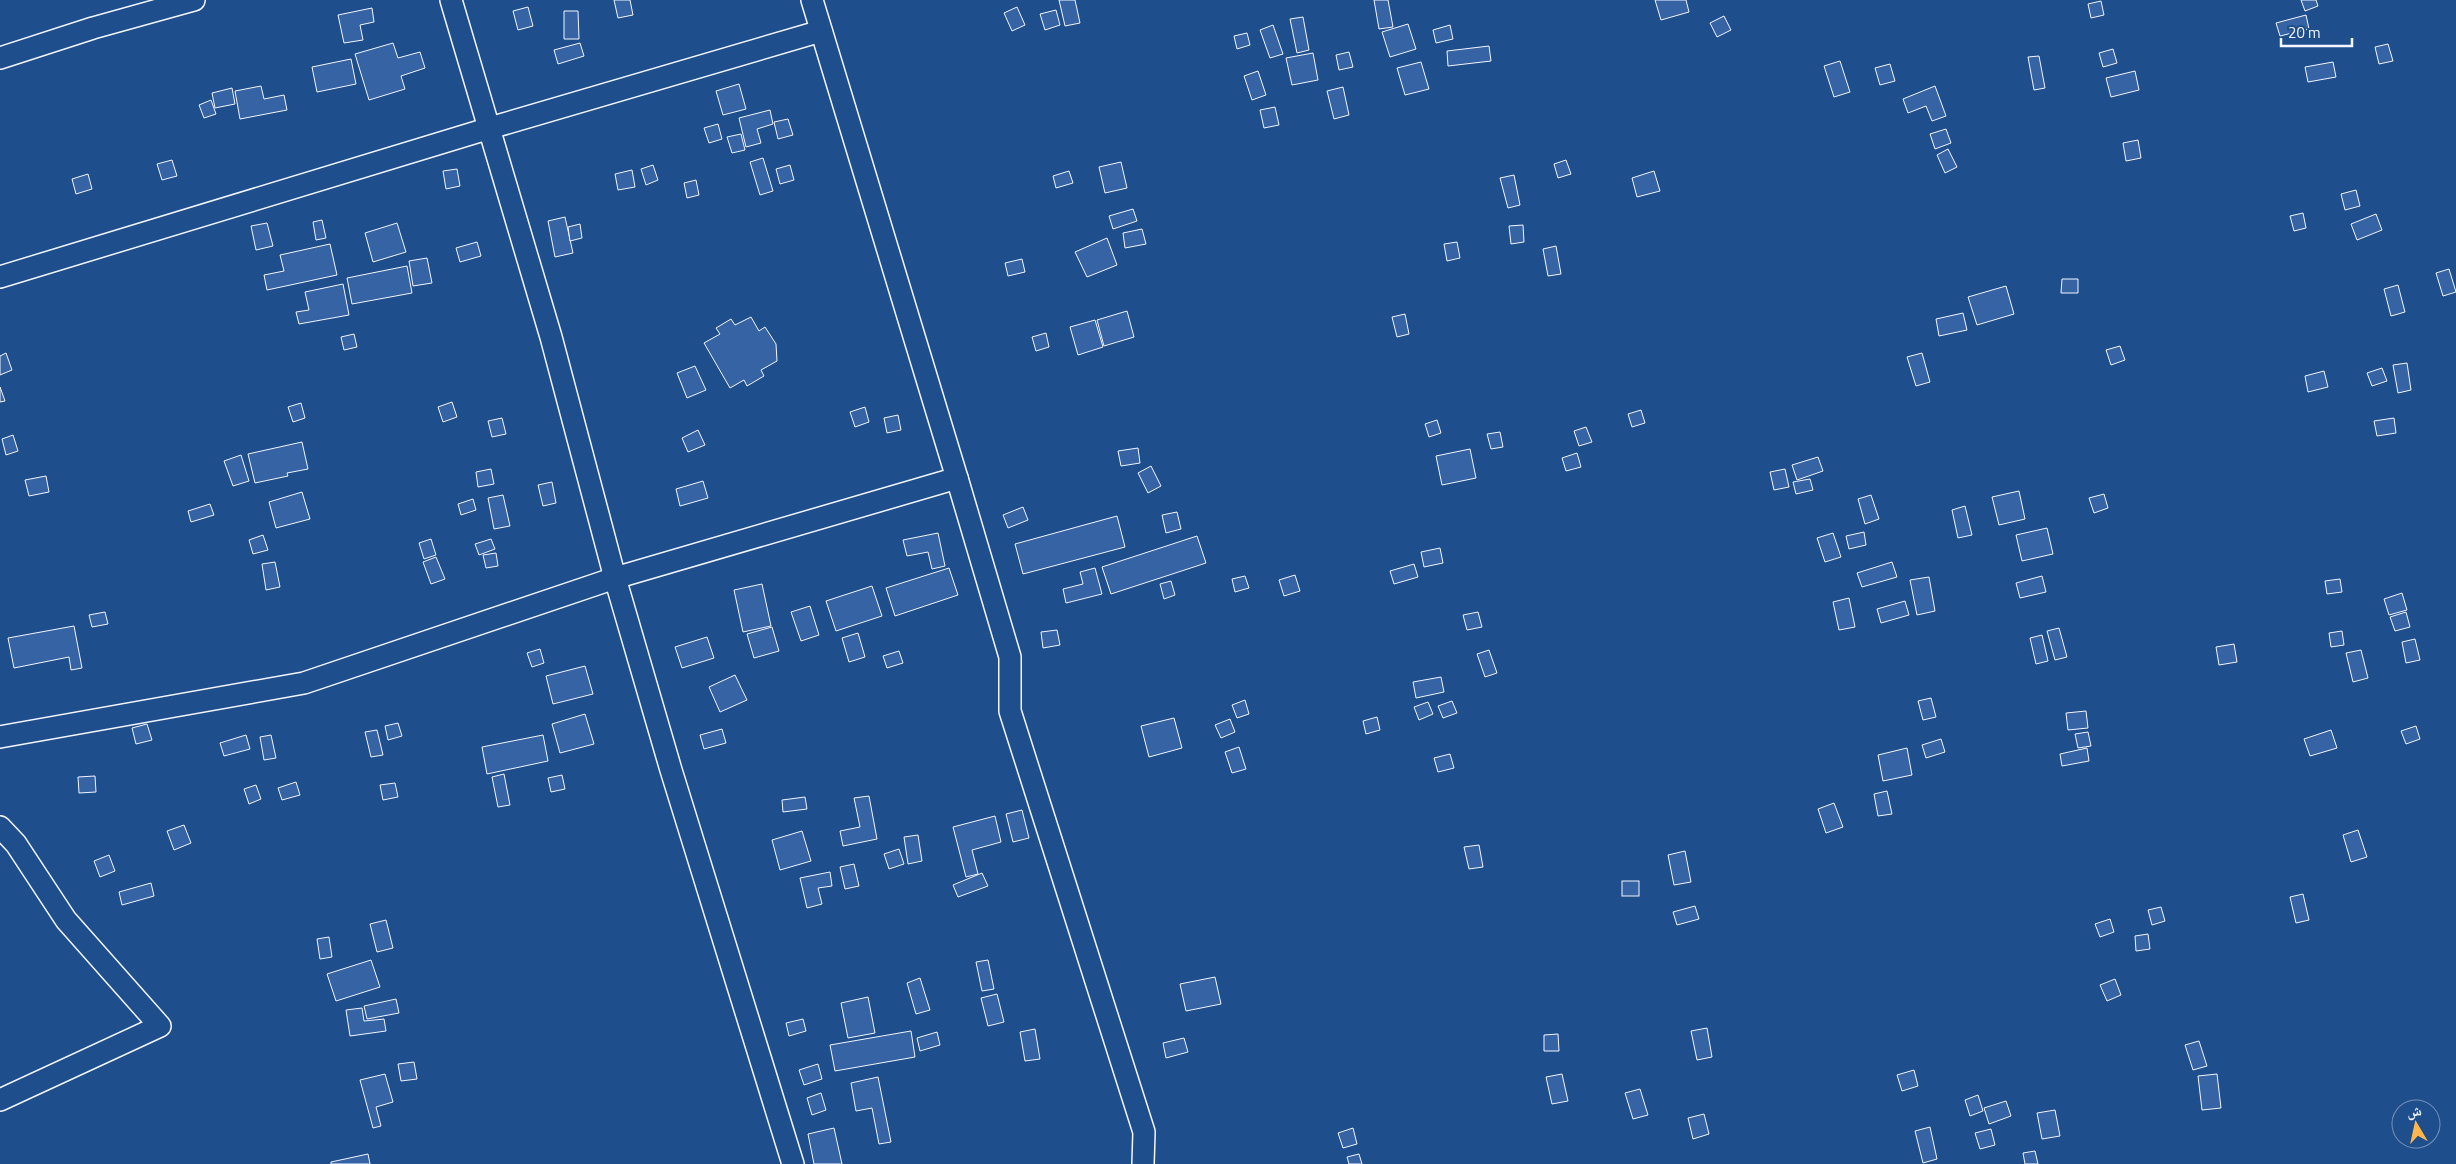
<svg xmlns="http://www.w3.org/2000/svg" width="2456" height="1164" font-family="'Titillium Web','Noto Naskh Arabic',sans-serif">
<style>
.building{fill:#3563a3;stroke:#f2f6ff}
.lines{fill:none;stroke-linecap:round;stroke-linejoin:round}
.minor-casing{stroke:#f2f6ff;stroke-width:24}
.minor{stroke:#1f4e8c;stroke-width:21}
</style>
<rect width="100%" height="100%" fill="#1f4e8c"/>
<g class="building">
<path d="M614 0H630L633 15 618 18Z"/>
<path d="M1059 0H1075L1080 23 1065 26Z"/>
<path d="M1374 0H1388L1393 27 1379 29Z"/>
<path d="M1655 0H1686L1689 12 1661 20Z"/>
<path d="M2301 0H2316L2318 6 2305 11Z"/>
<path d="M2101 1 2104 15 2091 18 2088 4Z"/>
<path d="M528 7 533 26 518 30 513 11Z"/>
<path d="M1017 7 1025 25 1012 31 1004 13Z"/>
<path d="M372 8 374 22 360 25 363 40 344 43 338 15Z"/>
<path d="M1056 10 1060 25 1045 30 1040 14Z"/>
<path d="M564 11H578L579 39H564Z"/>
<path d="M2306 15 2309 29 2280 36 2276 23Z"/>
<path d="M1724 16 1731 30 1717 37 1710 23Z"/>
<path d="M1303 17 1309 50 1297 53 1290 19Z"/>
<path d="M1408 24 1416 49 1390 57 1382 32Z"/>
<path d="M1273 25 1283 54 1270 58 1260 30Z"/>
<path d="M1450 25 1453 39 1436 43 1433 30Z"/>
<path d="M1247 33 1250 45 1237 49 1234 36Z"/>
<path d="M393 43 398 58 420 52 425 68 401 76 405 89 369 100 355 54Z"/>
<path d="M580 43 584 56 558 64 554 50Z"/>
<path d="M2388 44 2393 61 2379 64 2375 47Z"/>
<path d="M1489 46 1491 61 1448 66 1447 51Z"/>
<path d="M2113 49 2117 63 2103 67 2099 53Z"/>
<path d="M1349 52 1353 67 1339 70 1336 55Z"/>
<path d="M1313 53 1318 80 1292 85 1286 58Z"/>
<path d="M2039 56 2045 88 2034 90 2028 57Z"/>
<path d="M351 59 356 84 317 92 312 67Z"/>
<path d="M1840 61 1850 92 1834 97 1824 66Z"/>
<path d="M1421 62 1429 89 1405 95 1397 68Z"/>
<path d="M2333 62 2336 77 2308 82 2305 67Z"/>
<path d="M1890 64 1895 81 1880 85 1875 68Z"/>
<path d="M1258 71 1266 95 1252 100 1244 76Z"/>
<path d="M2135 71 2139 90 2111 97 2106 78Z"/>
<path d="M739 84 746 109 723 115 716 91Z"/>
<path d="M261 86 264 99 284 95 287 110 240 119 235 91Z"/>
<path d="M1935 86 1946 116 1932 121 1926 106 1908 113 1903 99Z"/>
<path d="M1343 87 1349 115 1334 119 1327 91Z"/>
<path d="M232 88 235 104 215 108 212 93Z"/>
<path d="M211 100 216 114 204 118 199 105Z"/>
<path d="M1275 107 1279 125 1264 128 1260 110Z"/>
<path d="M770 110 773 124 757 129 761 143 746 147 739 118Z"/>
<path d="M788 119 793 135 778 139 774 122Z"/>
<path d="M718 124 722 139 709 143 704 128Z"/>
<path d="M1946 129 1951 143 1935 149 1930 134Z"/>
<path d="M741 134 745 150 732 153 727 137Z"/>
<path d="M2138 140 2141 158 2126 161 2123 143Z"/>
<path d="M1948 149 1957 167 1945 173 1937 155Z"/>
<path d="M763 158 773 191 760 195 750 162Z"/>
<path d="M172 160 177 176 162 180 157 164Z"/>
<path d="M1566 160 1571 174 1558 178 1554 164Z"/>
<path d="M1121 162 1127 188 1105 193 1099 167Z"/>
<path d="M653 165 658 180 646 185 641 169Z"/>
<path d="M790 165 794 180 780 184 776 169Z"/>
<path d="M457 169 460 186 446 189 443 171Z"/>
<path d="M632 170 635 187 618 190 615 174Z"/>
<path d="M1069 171 1073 183 1056 188 1053 176Z"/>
<path d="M1654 171 1660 191 1637 197 1632 178Z"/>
<path d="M88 174 92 189 76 194 72 179Z"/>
<path d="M1514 175 1520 205 1508 208 1500 178Z"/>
<path d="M696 180 699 195 687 198 684 183Z"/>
<path d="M2356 190 2360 206 2345 210 2341 194Z"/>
<path d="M1133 209 1137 221 1113 229 1109 216Z"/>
<path d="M2303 213 2306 228 2294 231 2290 216Z"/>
<path d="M2376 214 2382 230 2357 240 2351 224Z"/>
<path d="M565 217 573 253 555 257 548 221Z"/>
<path d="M322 220 326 238 316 240 313 222Z"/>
<path d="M267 223 273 246 256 250 251 226Z"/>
<path d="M397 223 406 252 373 262 365 233Z"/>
<path d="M580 224 582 238 570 241 568 227Z"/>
<path d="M1523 225 1524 242 1511 244 1509 226Z"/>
<path d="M1142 229 1146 244 1125 248 1123 233Z"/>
<path d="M1107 238 1117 265 1087 277 1075 252Z"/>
<path d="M477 242 481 256 460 262 456 248Z"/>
<path d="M1457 242 1460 258 1447 261 1444 244Z"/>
<path d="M330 244 337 275 267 290 264 275 284 271 280 255Z"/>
<path d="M1556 246 1561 274 1548 276 1543 249Z"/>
<path d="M427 258 432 283 413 286 409 261Z"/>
<path d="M1022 259 1025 272 1008 276 1005 263Z"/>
<path d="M407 266 412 293 352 304 347 278Z"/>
<path d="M2449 269 2456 292 2443 296 2436 273Z"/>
<path d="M2062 279H2078V293H2061Z"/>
<path d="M343 284 349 315 299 324 296 312 309 310 305 292Z"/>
<path d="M2398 285 2405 312 2391 316 2384 289Z"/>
<path d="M2006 286 2014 314 1977 325 1968 297Z"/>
<path d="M1127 311 1134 337 1104 346 1097 320Z"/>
<path d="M1963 313 1967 330 1939 336 1936 319Z"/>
<path d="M1405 314 1409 334 1397 337 1392 317Z"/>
<path d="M751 317 759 331 765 327 776 344 777 361 761 370 764 376 747 386 744 380 730 388 704 343 720 334 716 328 731 319 735 325Z"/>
<path d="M1095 320 1103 347 1078 355 1070 327Z"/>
<path d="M1046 333 1049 347 1036 351 1032 337Z"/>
<path d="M354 334 357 347 344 350 341 337Z"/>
<path d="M2120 346 2125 360 2111 365 2106 350Z"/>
<path d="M6 353 12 370 0 375V356Z"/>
<path d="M1922 353 1930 382 1916 386 1907 357Z"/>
<path d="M2407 363 2411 390 2398 393 2393 365Z"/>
<path d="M695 366 706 390 687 398 677 373Z"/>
<path d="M2382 368 2387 381 2372 386 2367 373Z"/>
<path d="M2324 371 2328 387 2308 392 2305 376Z"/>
<path d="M0 387 5 401 0 402Z"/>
<path d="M452 402 457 417 443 422 438 407Z"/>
<path d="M301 403 305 418 293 422 288 407Z"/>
<path d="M865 407 869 422 855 427 850 412Z"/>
<path d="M1641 410 1645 423 1632 427 1628 414Z"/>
<path d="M898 415 901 430 887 433 884 418Z"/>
<path d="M502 418 506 434 492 437 488 421Z"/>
<path d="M2394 418 2396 433 2377 436 2374 421Z"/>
<path d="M1437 420 1441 433 1429 437 1425 424Z"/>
<path d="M1586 427 1592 442 1579 446 1574 431Z"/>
<path d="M698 430 705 445 688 452 682 438Z"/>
<path d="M1500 432 1503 447 1491 449 1487 434Z"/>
<path d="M13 435 18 451 6 455 2 439Z"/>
<path d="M302 442 308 469 287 473 288 476 255 483 248 454Z"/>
<path d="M1138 448 1140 463 1121 466 1118 451Z"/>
<path d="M1470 449 1476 478 1442 485 1436 456Z"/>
<path d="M1577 453 1581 467 1566 471 1562 458Z"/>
<path d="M241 455 249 481 233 486 224 461Z"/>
<path d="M1818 457 1823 471 1797 480 1792 465Z"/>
<path d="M1151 466 1161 486 1148 493 1138 473Z"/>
<path d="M491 469 494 484 478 487 476 472Z"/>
<path d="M1785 469 1789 487 1774 490 1770 472Z"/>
<path d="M46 476 49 492 29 496 25 480Z"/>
<path d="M1810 479 1813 490 1796 494 1793 482Z"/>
<path d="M703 481 708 498 680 506 676 489Z"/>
<path d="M552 482 556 503 543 506 538 485Z"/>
<path d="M2019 491 2025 519 1999 525 1992 497Z"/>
<path d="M302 492 310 519 276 528 269 502Z"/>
<path d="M2104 494 2108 508 2094 513 2089 498Z"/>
<path d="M503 495 510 526 494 529 488 498Z"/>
<path d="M1871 495 1879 519 1865 524 1858 499Z"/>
<path d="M473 499 476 510 461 515 458 504Z"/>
<path d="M210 504 214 515 191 522 188 511Z"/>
<path d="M1965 506 1972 535 1958 538 1952 510Z"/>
<path d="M1023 507 1028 520 1008 528 1003 515Z"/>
<path d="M1177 512 1181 529 1166 533 1162 515Z"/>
<path d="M1117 516 1125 547 1023 574 1015 544Z"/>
<path d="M2047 528 2053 554 2022 561 2016 535Z"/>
<path d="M1864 532 1866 545 1849 549 1846 536Z"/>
<path d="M938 533 945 566 932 569 928 552 907 556 903 540Z"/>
<path d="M1833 533 1841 557 1825 562 1817 538Z"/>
<path d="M263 535 268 550 253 554 249 540Z"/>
<path d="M1197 536 1206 563 1111 594 1102 567Z"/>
<path d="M431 539 436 555 424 559 419 543Z"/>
<path d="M491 539 495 549 479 555 475 544Z"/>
<path d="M1440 548 1443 563 1424 567 1421 552Z"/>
<path d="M496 553 498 566 486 568 483 555Z"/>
<path d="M436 557 445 579 431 584 423 562Z"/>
<path d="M275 562 280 587 266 590 262 564Z"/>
<path d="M1892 562 1897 577 1862 587 1857 573Z"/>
<path d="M1414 564 1418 577 1394 584 1390 571Z"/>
<path d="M949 568 958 595 895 616 886 588Z"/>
<path d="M1095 568 1102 594 1066 603 1063 589 1083 584 1080 572Z"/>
<path d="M1295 575 1300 591 1284 596 1279 580Z"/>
<path d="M1245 576 1249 588 1235 592 1232 579Z"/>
<path d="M2042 576 2046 592 2020 598 2016 583Z"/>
<path d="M1929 577 1935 611 1917 615 1910 580Z"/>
<path d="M2340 579 2342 592 2327 594 2325 581Z"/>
<path d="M1171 581 1175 595 1164 599 1160 584Z"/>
<path d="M762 584 771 626 743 632 734 590Z"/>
<path d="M872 586 882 616 836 631 826 601Z"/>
<path d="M2402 593 2407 610 2389 615 2384 599Z"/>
<path d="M1849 598 1855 627 1839 630 1833 602Z"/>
<path d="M1905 601 1909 615 1881 623 1877 609Z"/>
<path d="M810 606 819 635 801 641 791 612Z"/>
<path d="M105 612 108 624 92 627 89 615Z"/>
<path d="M1478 612 1482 627 1467 630 1463 615Z"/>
<path d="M2406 612 2410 627 2395 631 2390 617Z"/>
<path d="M74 626 82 668 71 670 69 657 14 668 8 638Z"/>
<path d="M772 627 779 651 754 658 747 634Z"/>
<path d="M2059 628 2067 657 2055 660 2047 631Z"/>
<path d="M1057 630 1060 645 1043 648 1041 632Z"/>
<path d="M2342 631 2344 645 2331 647 2329 633Z"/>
<path d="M858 633 865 657 849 662 842 638Z"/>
<path d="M2042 635 2048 661 2036 664 2030 638Z"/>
<path d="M707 637 714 658 682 668 675 647Z"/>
<path d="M2415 639 2420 660 2406 663 2402 642Z"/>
<path d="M2234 644 2237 662 2219 665 2216 647Z"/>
<path d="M540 649 544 663 532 667 527 653Z"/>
<path d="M1489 650 1497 673 1485 677 1477 654Z"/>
<path d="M2361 650 2368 678 2353 682 2346 653Z"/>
<path d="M899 651 903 663 887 668 883 656Z"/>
<path d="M585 666 593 694 553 704 546 676Z"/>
<path d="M735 675 747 700 720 712 709 687Z"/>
<path d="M1441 677 1444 692 1416 698 1413 682Z"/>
<path d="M1931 698 1936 717 1923 720 1918 701Z"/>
<path d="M1245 700 1249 714 1237 718 1232 705Z"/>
<path d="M1452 701 1457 713 1443 718 1438 706Z"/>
<path d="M1428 702 1433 714 1419 720 1414 707Z"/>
<path d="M2086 711 2088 728 2068 730 2066 713Z"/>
<path d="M585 714 594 744 560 753 552 724Z"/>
<path d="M1377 717 1380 730 1366 734 1363 721Z"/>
<path d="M1174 718 1182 748 1149 757 1141 726Z"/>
<path d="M1230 719 1235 732 1221 738 1215 725Z"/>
<path d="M398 723 402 736 388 740 385 726Z"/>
<path d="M147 724 152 740 136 744 132 728Z"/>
<path d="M2416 726 2420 739 2406 744 2401 731Z"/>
<path d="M722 729 726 743 704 749 700 735Z"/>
<path d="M377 730 383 755 371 757 365 732Z"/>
<path d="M2331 730 2337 748 2310 756 2304 739Z"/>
<path d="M2088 732 2091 746 2078 748 2075 734Z"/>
<path d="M246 735 250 749 224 756 220 743Z"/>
<path d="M271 735 276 758 264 760 260 737Z"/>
<path d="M543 735 548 761 487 774 482 747Z"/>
<path d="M1941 739 1945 752 1926 758 1922 745Z"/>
<path d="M1239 747 1246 769 1232 773 1225 752Z"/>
<path d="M1907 748 1912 775 1883 781 1878 755Z"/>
<path d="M2087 748 2089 761 2062 766 2060 754Z"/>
<path d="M1450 754 1454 768 1438 772 1434 758Z"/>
<path d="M504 774 510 805 498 807 492 777Z"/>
<path d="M562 775 565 789 551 792 548 778Z"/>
<path d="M95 776 96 792 79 793 78 777Z"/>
<path d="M296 782 300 795 282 800 278 788Z"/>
<path d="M395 783 398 797 383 800 380 785Z"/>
<path d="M256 785 261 799 249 804 244 789Z"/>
<path d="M1887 791 1892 814 1878 816 1874 794Z"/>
<path d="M869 796 877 839 843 846 840 831 860 827 854 798Z"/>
<path d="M805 797 807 809 783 812 782 800Z"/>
<path d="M1834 803 1843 827 1826 833 1818 809Z"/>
<path d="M1022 810 1029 838 1013 842 1006 814Z"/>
<path d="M995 816 1001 842 972 850 978 874 966 877 953 827Z"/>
<path d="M184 825 191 843 174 850 167 831Z"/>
<path d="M2358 830 2367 857 2351 862 2343 835Z"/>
<path d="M802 831 811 861 780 870 772 840Z"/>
<path d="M918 835 922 861 908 864 904 837Z"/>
<path d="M1479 845 1483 867 1469 869 1464 847Z"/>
<path d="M899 849 904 864 889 869 884 854Z"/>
<path d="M1685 851 1691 882 1674 885 1668 855Z"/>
<path d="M109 855 115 871 100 877 94 861Z"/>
<path d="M854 864 859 886 845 889 840 867Z"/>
<path d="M830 872 832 886 818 888 822 904 807 908 800 878Z"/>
<path d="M982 873 988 886 958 897 953 885Z"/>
<rect x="1622" y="881" width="17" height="15"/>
<path d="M151 883 154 896 122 905 119 892Z"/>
<path d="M2303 894 2309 920 2296 923 2290 897Z"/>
<path d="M1695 906 1699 919 1677 925 1673 912Z"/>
<path d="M2161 907 2165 921 2152 925 2148 910Z"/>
<path d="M2110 919 2114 932 2100 937 2095 924Z"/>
<path d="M386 920 393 948 377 952 370 924Z"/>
<path d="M2148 934 2150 949 2136 951 2135 936Z"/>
<path d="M329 937 332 957 320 959 317 939Z"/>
<path d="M371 960 380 987 336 1001 327 974Z"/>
<path d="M988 960 994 989 982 991 976 962Z"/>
<path d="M1215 977 1221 1004 1186 1011 1180 984Z"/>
<path d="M920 978 930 1010 916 1014 907 983Z"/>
<path d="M2115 979 2121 995 2107 1001 2100 985Z"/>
<path d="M997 994 1004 1022 988 1026 981 998Z"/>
<path d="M868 997 875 1033 848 1038 841 1003Z"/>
<path d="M396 999 399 1013 367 1019 364 1006Z"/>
<path d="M362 1008 364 1021 384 1019 386 1031 350 1036 346 1010Z"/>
<path d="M803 1019 806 1031 789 1036 786 1023Z"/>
<path d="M1707 1028 1712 1057 1697 1060 1691 1031Z"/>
<path d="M1035 1029 1040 1059 1025 1061 1020 1032Z"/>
<path d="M911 1031 915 1057 835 1071 830 1045Z"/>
<path d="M937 1032 940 1045 920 1051 917 1038Z"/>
<path d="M1558 1034 1559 1051H1544V1035Z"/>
<path d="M1184 1038 1188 1052 1166 1058 1163 1043Z"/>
<path d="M2199 1041 2207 1066 2193 1070 2185 1045Z"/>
<path d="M414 1062 417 1079 401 1081 398 1064Z"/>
<path d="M818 1064 822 1079 804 1085 799 1070Z"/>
<path d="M1914 1070 1918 1086 1902 1091 1897 1075Z"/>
<path d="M385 1074 393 1102 376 1107 381 1126 373 1128 360 1080Z"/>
<path d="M1562 1074 1568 1101 1552 1104 1546 1077Z"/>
<path d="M2217 1074 2221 1108 2202 1110 2198 1076Z"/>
<path d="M878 1077 891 1142 879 1144 872 1108 856 1111 851 1083Z"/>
<path d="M1640 1089 1648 1115 1633 1119 1625 1093Z"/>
<path d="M821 1093 826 1110 812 1115 807 1098Z"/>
<path d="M1978 1095 1983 1111 1970 1116 1965 1100Z"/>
<path d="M2006 1101 2011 1116 1989 1124 1984 1108Z"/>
<path d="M2055 1110 2060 1136 2042 1139 2037 1113Z"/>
<path d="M1704 1114 1709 1134 1693 1139 1688 1118Z"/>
<path d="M1930 1127 1937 1159 1923 1163 1915 1131Z"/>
<path d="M834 1128 842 1164H814L808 1134Z"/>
<path d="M1353 1128 1357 1144 1343 1148 1338 1133Z"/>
<path d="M1991 1129 1995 1145 1980 1149 1975 1133Z"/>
<path d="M2035 1151 2038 1164H2025L2023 1153Z"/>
<path d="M368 1154 370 1164H331V1162Z"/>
<path d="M1359 1154 1362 1164H1349L1347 1157Z"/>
</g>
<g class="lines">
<defs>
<g id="minor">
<path d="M451 0 551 337 615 578 671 770 793 1164"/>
<path d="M0 58 93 28 194 0"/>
<path d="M0 277 490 128 821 31"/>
<path d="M957 478 1010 657V711L1144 1132 1143 1164"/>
<path d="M0 737 304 683 615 578 957 478 812 0"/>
<path d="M0 827 16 844 66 920 160 1026 0 1100"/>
</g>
</defs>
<use href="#minor" class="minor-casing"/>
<use href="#minor" class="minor"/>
</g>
<g transform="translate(2416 1124) rotate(351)"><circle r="24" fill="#1f4e8c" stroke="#7391ba"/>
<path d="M0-4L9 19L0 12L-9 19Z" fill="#ffb74d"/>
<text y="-8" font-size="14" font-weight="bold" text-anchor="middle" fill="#f2f6ff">ش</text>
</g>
<path d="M2281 38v8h71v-8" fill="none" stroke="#f2f6ff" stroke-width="2.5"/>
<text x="2288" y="38" font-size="15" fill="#f2f6ff" stroke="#1f4e8c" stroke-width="4" paint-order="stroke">20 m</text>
</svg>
